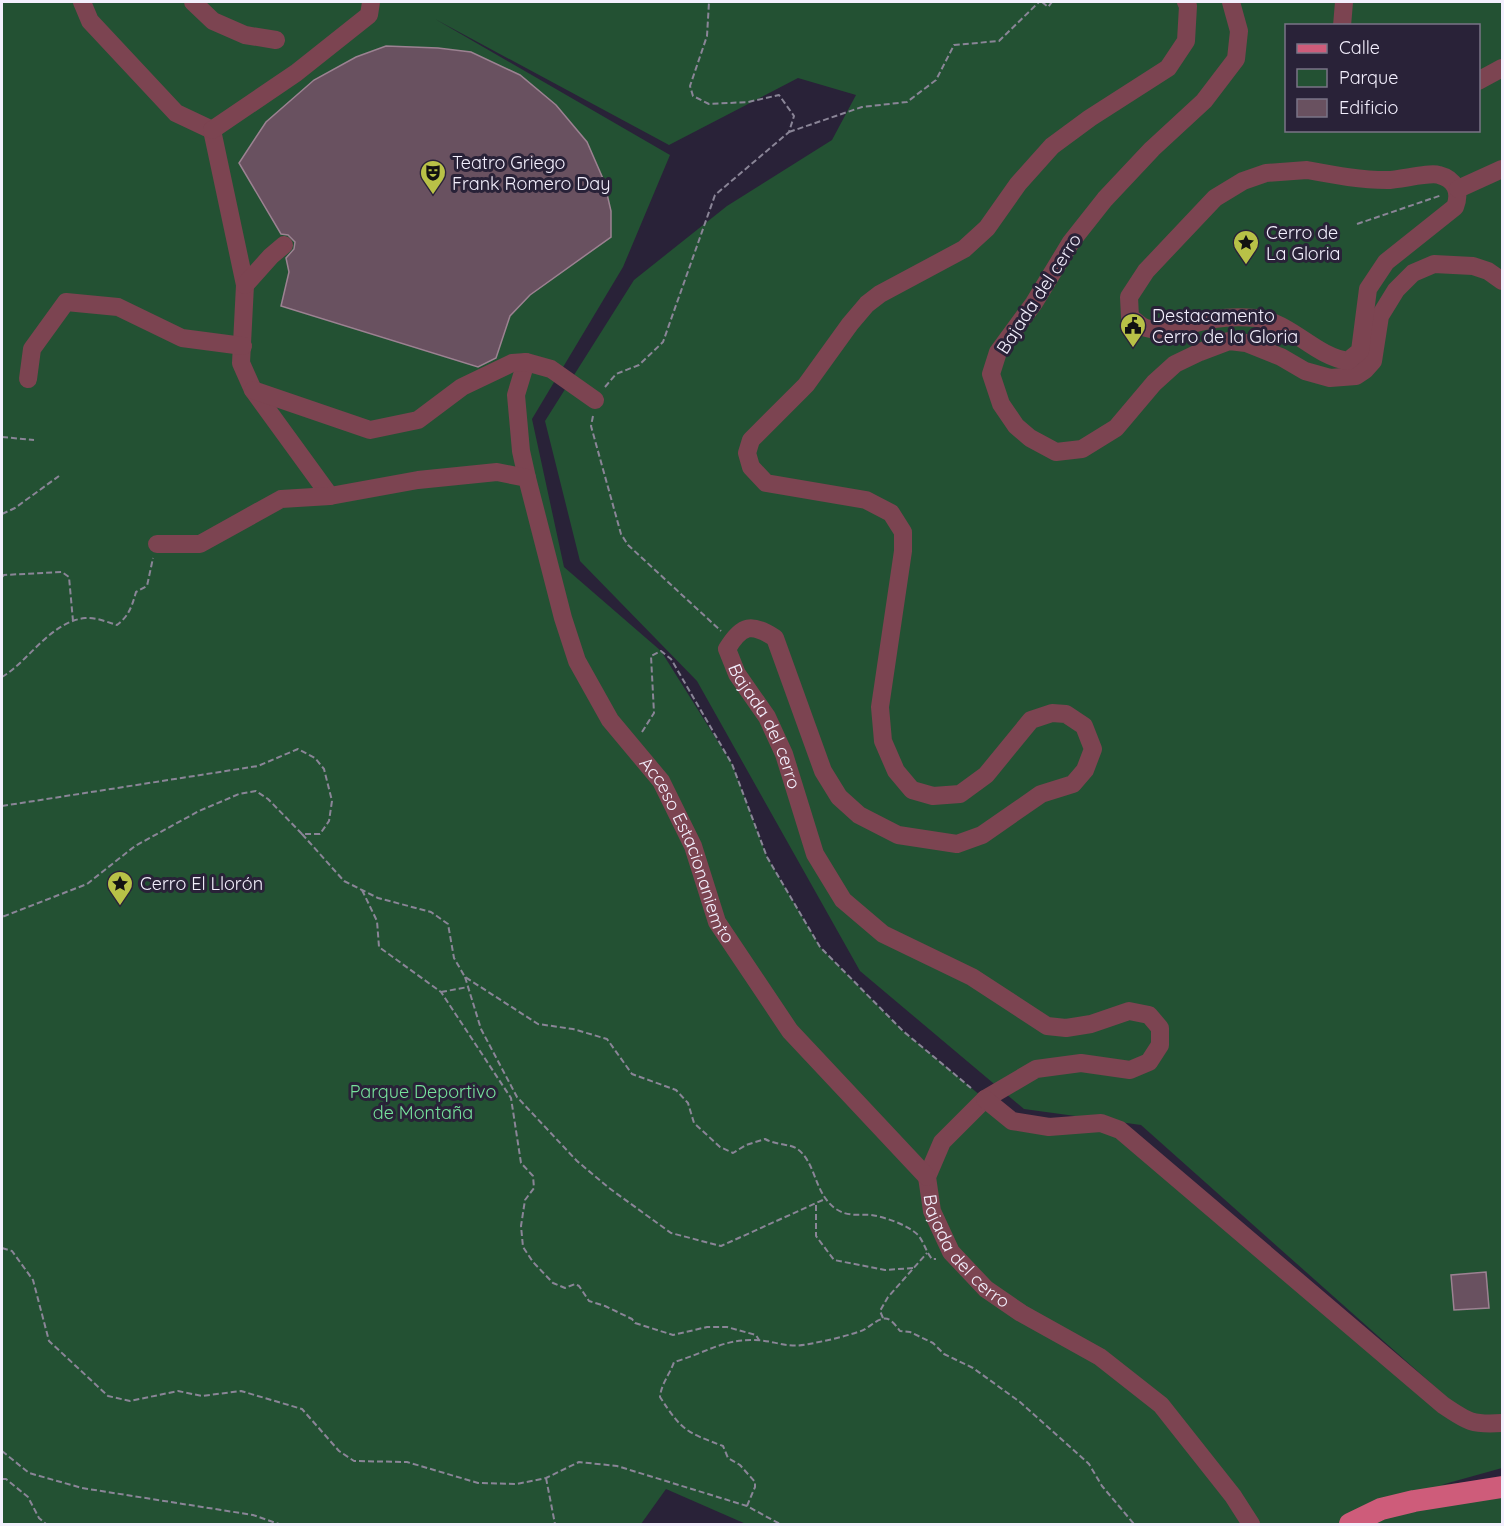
<svg xmlns="http://www.w3.org/2000/svg" width="1504" height="1526" font-family="Quicksand,sans-serif">
<style>
.green{fill:#235133;fill-rule:evenodd}
.building{fill:#695160;stroke:#9c8292;stroke-width:1.5}
.lines{fill:none;stroke-linecap:round;stroke-linejoin:round}
.path{stroke:#8a8597;stroke-width:2;stroke-dasharray:6 3;stroke-linecap:butt}
.minor{stroke:#7c4451;stroke-width:18}
.major{stroke:#ce5c7a;stroke-width:22}
.labels{text-anchor:middle;stroke-width:6;stroke-linejoin:round;paint-order:stroke}
.poi-label{font-size:18px;fill:#f3effd;stroke:#292238;text-anchor:start}
.street-label{font-size:18px;fill:#f3effd;stroke:#292238}
.park-label{font-size:18px;fill:#77e39c;stroke:#292238}
</style>
<rect width="100%" height="100%" fill="#292238"/>
<path class="green" d="M2 2H1502V1417L1470 1418 1141 1125 1024 1109 860 971 697 681 580 561 545 421 634 280 727 206 832 140 856 95 798 78 669 145 435 19 670 155 623 267 532 419 564 567 661 651 732 764 767 857 820 947 903 1031 1011 1121 1120 1130 1467 1421 1502 1419V1468L1441 1485 1502 1478V1524H746L666 1489 641 1524H2ZM1286 26H1478V130H1286Z"/>
<g class="building">
<path d="M386 46 438 48 471 52 520 75 556 105 587 142 604 181 611 211V237L530 295 510 316 496 358 478 367 281 306 289 272 286 258 294 249 295 242 288 235 281 234 239 163 266 122 314 80 356 57Z"/>
<path d="M1486 1272 1489 1308 1454 1310 1451 1275Z"/>
</g>
<g class="lines">
<g class="path">
<path d="M1042 2 1048 7 1052 2"/>
<path d="M789 132 862 107 907 102 936 80 954 45 999 41 1039 2"/>
<path d="M1357 224 1442 195"/>
<path d="M605 387 616 374 639 365 663 342 715 195 789 132 794 116 779 95 748 102 709 104 693 96 690 86 707 36 709 2"/>
<path d="M593 416 591 426 621 534 628 545 721 631"/>
<path d="M2 437 34 440"/>
<path d="M2 514 15 508 59 476"/>
<path d="M2 577 4 575 62 572 69 577 73 621"/>
<path d="M2 677C29 661 50 622 85 618 95 617 107 622 117 625 129 616 132 606 136 592L147 586 153 558"/>
<path d="M642 732 654 713 651 656 661 651 671 659 732 764 767 857 820 947 903 1031 971 1088"/>
<path d="M2 806 258 766 298 749 315 758 324 769 332 801 329 821 320 834H302L268 799 256 791 239 794 199 811 135 846 87 884 2 917"/>
<path d="M302 834 344 881 378 898 431 912 448 924 454 958 465 977 538 1024 573 1029 607 1039 632 1074 676 1090 688 1103 694 1123 720 1147 733 1153 746 1145 765 1139C776 1145 789 1144 796 1148 817 1162 813 1193 836 1209 848 1217 858 1214 871 1215 885 1217 908 1225 918 1235 924 1242 926 1252 932 1259H936"/>
<path d="M362 890 377 921 379 947 441 992 511 1098 521 1163 533 1176 534 1188 525 1200 521 1226 523 1247 533 1262 553 1283 565 1288 575 1284 579 1286 589 1301 605 1306 632 1319 635 1323 673 1335 707 1327H727L756 1335 759 1340"/>
<path d="M465 977 481 1029 517 1097 577 1161 609 1188 671 1233 721 1246 825 1199"/>
<path d="M441 992 468 987"/>
<path d="M816 1205V1236L834 1260 885 1270 913 1268"/>
<path d="M2 1248 12 1251 33 1280 49 1341 108 1396 130 1401 178 1391 202 1396 241 1391 302 1409 339 1451 354 1461 407 1462 478 1483 517 1484 546 1478 579 1462 617 1466 747 1506 780 1524"/>
<path d="M883 1318 880 1311 888 1297 927 1253"/>
<path d="M2 1451 29 1473 82 1488 253 1515 279 1524"/>
<path d="M546 1478 555 1524"/>
<path d="M2 1479H6L28 1497 39 1518 46 1524"/>
<path d="M747 1506 755 1487V1482L740 1465 728 1458 723 1446C686 1432 682 1431 660 1397 661 1384 670 1374 674 1362 703 1354 723 1339 754 1340 773 1340 787 1349 809 1344 825 1341 843 1337 858 1332 867 1330 874 1321 882 1319 890 1316 896 1326 900 1331L910 1332 933 1343 944 1354 973 1368 1020 1402 1089 1464 1102 1486 1134 1524"/>
</g>
<g class="minor">
<path d="M82 2 90 21 176 113 212 130"/>
<path d="M193 2 213 21 245 35 276 40"/>
<path id="s1" d="M1186 2 1188 6 1186 41 1168 68 1090 118 1052 146 1018 184 987 228 964 249 880 294 867 304 850 324 806 385 751 440 747 453 751 467 766 483 866 500 891 513 903 532V551L880 707 883 741 896 771 912 790 933 796 960 794 986 775 1031 720 1052 713 1066 714 1084 726 1093 749 1085 770 1073 784 1041 794 982 835 957 844 898 835 859 815 839 797 823 771 775 638C752 623 742 624 727 649L737 674 767 717 784 754 815 854 843 900 883 934 972 977 1047 1026 1066 1028 1091 1024 1129 1011 1149 1015 1160 1028V1045L1149 1062 1130 1070 1081 1063 1036 1069 985 1099 942 1142 927 1177 932 1211 951 1252 986 1289 1021 1313 1100 1357 1161 1405 1233 1496 1251 1524"/>
<path d="M1231 2 1239 31 1236 59 1204 101 1152 149 1105 199 1071 242 1034 303 998 352 991 374 1001 404 1016 426 1030 438 1056 452 1082 449 1116 428 1154 383 1175 364 1200 352 1229 341 1246 343 1281 357 1305 371 1330 378 1356 376 1365 370 1373 361 1380 316 1396 290 1413 273 1434 264 1473 266 1488 271 1502 281"/>
<path d="M1342 26 1344 2"/>
<path d="M1478 81 1502 68"/>
<path d="M212 130 245 285 241 363 253 390 330 496"/>
<path d="M212 130 296 73 369 15 371 2"/>
<path d="M1307 170C1334 175 1360 180 1387 180 1400 180 1429 172 1439 175 1455 179 1461 192 1455 207L1386 262 1368 289 1360 351 1348 361C1314 356 1291 322 1256 318 1242 317 1228 317 1214 319 1195 322 1164 334 1146 328 1140 326 1135 320 1130 317L1129 297 1146 271 1215 198 1243 181 1266 173Z"/>
<path d="M1458 189 1502 169"/>
<path d="M245 285 271 256 284 245"/>
<path d="M526 362 516 395 521 451 527 478"/>
<path d="M28 379 32 349 66 302 118 307 182 338 243 346"/>
<path d="M253 390 370 430 418 420 462 387 512 363 526 362 551 369 595 400"/>
<path id="s2" d="M157 544H200L281 499 330 496 418 480 497 472 527 478 563 618 577 661 610 720 661 781 693 846 717 922 790 1031 927 1177"/>
<path d="M985 1099 1012 1121 1049 1127 1101 1123 1120 1130 1443 1405C1468 1422 1472 1425 1502 1423"/>
</g>
<path class="major" d="M1350 1524 1381 1509 1414 1501 1502 1487"/>
</g>
<defs>
<symbol id="theatre-pin" viewBox="-11 -11 22 30"><path d="M0 17L-7.5 6A9.5 9.5 0 1 1 7.5 6Z" fill="#b8c147" stroke="#292238"/><path d="M-5-5.5Q0-4 5-5.5V0Q5 5 0 6Q-5 5-5 0ZM-3.3-2.5H-1v1.5H-3.3ZM1-2.5H3.3v1.5H1ZM-2.8 1Q0 5.5 2.8 1Z" fill="#111"/></symbol>
<symbol id="sight-pin" viewBox="-11 -11 22 30"><path d="M0 17L-7.5 6A9.5 9.5 0 1 1 7.5 6Z" fill="#b8c147" stroke="#292238"/><path d="M0-6L1.8-2.2L6-1.7L2.9 1.2L3.7 5.4L0 3.3L-3.7 5.4L-2.9 1.2L-6-1.7L-1.8-2.2Z" fill="#111"/></symbol>
<symbol id="civic-pin" viewBox="-11 -11 22 30"><path d="M0 17L-7.5 6A9.5 9.5 0 1 1 7.5 6Z" fill="#b8c147" stroke="#292238"/><path d="M-.6-6.5H3V-4.5H.6V-3L4-1V1h2V6H-6V1h2V-1L-.6-3ZM-1.2 2.5V6h2.4V2.5Z" fill="#111"/></symbol>
</defs>
<g fill-rule="evenodd">
<use href="#theatre-pin" x="418" y="158" width="30" height="40"/>
<use href="#sight-pin" x="1231" y="228" width="30" height="40"/>
<use href="#civic-pin" x="1118" y="311" width="30" height="40"/>
<use href="#sight-pin" x="105" y="869" width="30" height="40"/>
</g>
<g class="labels">
<g class="poi-label">
<text x="452" y="169">Teatro Griego<tspan x="452" dy="21">Frank Romero Day</tspan></text>
<text x="1266" y="239">Cerro de<tspan x="1266" dy="21">La Gloria</tspan></text>
<text x="1152" y="322">Destacamento<tspan x="1152" dy="21">Cerro de la Gloria</tspan></text>
<text x="140" y="890">Cerro El Llorón</text>
</g>
<g class="street-label">
<text transform="translate(1039 294) rotate(-57)" y="6">Bajada del cerro</text>
<text dy="6" stroke="none"><textPath href="#s1" startOffset="1965">Bajada del cerro</textPath></text>
<text dy="6" stroke="none"><textPath href="#s2" startOffset="795">Acceso Estacionaniemto</textPath></text>
<text dy="6" stroke="none"><textPath href="#s1" startOffset="2918">Bajada del cerro</textPath></text>
</g>
<g class="park-label">
<text x="423" y="1098">Parque Deportivo<tspan x="423" dy="21">de Montaña</tspan></text>
</g>
</g>
<rect width="1504" height="1526" fill="none" stroke="#f3effd" stroke-width="6"/>
<rect x="1285" y="24" width="195" height="108" fill="#292238" stroke="#7a7487" stroke-width="1.5"/>
<rect x="1297" y="44" width="30" height="9" fill="#ce5c7a" stroke="#7a7487" stroke-width="1.5"/>
<text x="1339" y="54" font-size="18" fill="#f3effd">Calle</text>
<rect x="1297" y="69" width="30" height="18" fill="#235133" stroke="#7a7487" stroke-width="1.5"/>
<text x="1339" y="84" font-size="18" fill="#f3effd">Parque</text>
<rect x="1297" y="99" width="30" height="18" fill="#695160" stroke="#7a7487" stroke-width="1.5"/>
<text x="1339" y="114" font-size="18" fill="#f3effd">Edificio</text>
</svg>
